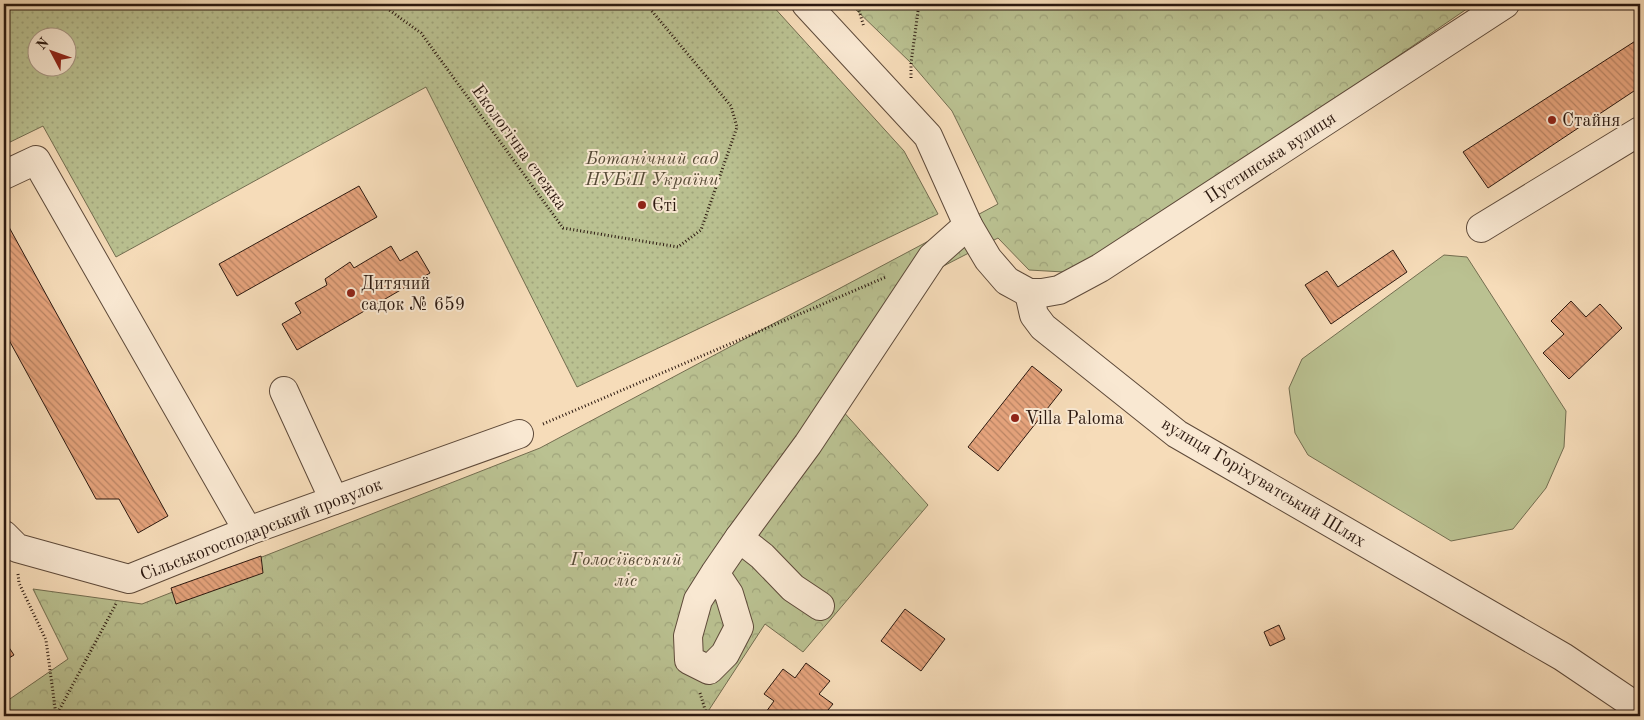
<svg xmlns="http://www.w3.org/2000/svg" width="1644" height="720" font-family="'Old Standard TT',serif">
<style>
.grass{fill:#bac191;stroke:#736d50}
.forest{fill:url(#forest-crowns);stroke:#736d50}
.garden{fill:url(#garden-dots);stroke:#736d50;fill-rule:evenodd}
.building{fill:url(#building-back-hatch);stroke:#2c1910}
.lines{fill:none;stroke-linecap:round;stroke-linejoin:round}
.minor-casing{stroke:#5e4a3a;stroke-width:30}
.path{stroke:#2c1910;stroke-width:3;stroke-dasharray:1 2.5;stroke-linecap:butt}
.minor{stroke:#f9e8d2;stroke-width:28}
.poi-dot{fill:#8f2418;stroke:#f9e8d2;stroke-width:2}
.labels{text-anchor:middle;stroke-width:4;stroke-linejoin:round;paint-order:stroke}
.poi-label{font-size:18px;fill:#2c1910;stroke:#f9e8d2;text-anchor:start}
.street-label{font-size:18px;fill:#2c1910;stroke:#f9e8d2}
.park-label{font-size:18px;font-style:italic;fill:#574b37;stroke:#f9e8d2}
</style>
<defs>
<pattern id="forest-crowns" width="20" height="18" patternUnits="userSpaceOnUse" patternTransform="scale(1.25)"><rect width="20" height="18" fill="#bac191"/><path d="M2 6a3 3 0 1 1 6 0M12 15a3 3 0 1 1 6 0" fill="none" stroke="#a0a57c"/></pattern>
<pattern id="garden-dots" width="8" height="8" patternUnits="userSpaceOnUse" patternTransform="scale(1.25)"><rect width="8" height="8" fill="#bac191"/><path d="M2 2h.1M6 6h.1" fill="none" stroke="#a0a57c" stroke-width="1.8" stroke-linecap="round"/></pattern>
<pattern id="building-back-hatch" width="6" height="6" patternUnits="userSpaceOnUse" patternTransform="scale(1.25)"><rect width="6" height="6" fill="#e5a37c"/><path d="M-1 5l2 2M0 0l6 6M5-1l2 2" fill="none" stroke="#ba8464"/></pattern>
</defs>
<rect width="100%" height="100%" fill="#f6dcb9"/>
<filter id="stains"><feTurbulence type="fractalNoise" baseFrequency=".004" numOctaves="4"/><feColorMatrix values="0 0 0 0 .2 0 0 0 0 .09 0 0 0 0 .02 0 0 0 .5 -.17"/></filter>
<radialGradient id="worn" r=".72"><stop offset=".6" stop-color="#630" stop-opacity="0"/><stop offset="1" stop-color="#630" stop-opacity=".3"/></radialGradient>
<path class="grass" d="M1444 255 1467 257 1566 411 1564 447 1546 488 1513 529 1451 541 1308 455 1295 433 1289 388 1302 359Z"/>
<path class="forest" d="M850 4H1474L1081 273 1029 270 998 238 924 276 840 408 928 505 803 652 765 624 705 716H4V703L68 659 33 589 142 604 540 448 998 204 952 111 911 63Z"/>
<path class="garden" d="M4 4H771L904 151 938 214 577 387 426 87 116 257 43 126 4 145ZM38 38H68V68H38Z"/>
<g class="building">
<path d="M1640 38V87L1488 188 1463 152Z"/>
<path d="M359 186 377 217 237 296 219 264Z"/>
<path d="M4 218 168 516 138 533 119 499H96L4 331Z"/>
<path d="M391 246 400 261 417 251 430 273 297 350 282 324 301 313 295 303 327 285 325 279 350 262 354 268Z"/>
<path d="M1393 250 1407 272 1331 324 1305 285 1327 271 1338 287Z"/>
<path d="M1571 301 1586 317 1600 304 1622 328 1569 379 1543 353 1564 334 1551 321Z"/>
<path d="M1032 366 1062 390 998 471 968 447Z"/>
<path d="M261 556 263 573 176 604 171 588Z"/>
<path d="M905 609 945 639 921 671 881 641Z"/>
<path d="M1279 625 1285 639 1270 646 1264 632Z"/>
<path d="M4 640 14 655 4 661Z"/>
<path d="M806 663 830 681 819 694 833 704 823 716H763L774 701 764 694 783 669 795 678Z"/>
</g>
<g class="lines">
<defs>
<g id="minor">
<path d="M806 4 928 136 968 225 988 259 1007 281 1029 293H1042L1059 290 1100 268 1505 4"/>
<path d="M4 175 36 160 248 531"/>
<path d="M1481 228 1640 131"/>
<path d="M1029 293 1034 315 1043 327 1177 434 1563 657 1640 709"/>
<path d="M284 391 334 500"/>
<path d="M4 535 17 548 129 579 248 531 519 434"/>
<path d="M739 538 762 556 793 588 820 606"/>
<path d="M715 573 729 594 739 627 725 654 709 670 689 660 688 636 698 600 715 573 739 538 808 444 932 257 968 225"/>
</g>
</defs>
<use href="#minor" class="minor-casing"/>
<g class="path">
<path d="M381 4 421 33 563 228 678 247 701 230 737 127 731 106 646 4"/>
<path d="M857 4 864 27"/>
<path d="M911 78V63L919 4"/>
<path d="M543 424 886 277"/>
<path d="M18 574 19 583 46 640 56 715 54 716"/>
<path d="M700 693 707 716"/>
<path d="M56 716 117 602"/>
</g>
<use href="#minor" class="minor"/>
</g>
<g class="poi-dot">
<circle cx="1552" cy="120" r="5"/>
<circle cx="642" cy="205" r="5"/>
<circle cx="351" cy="293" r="5"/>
<circle cx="1015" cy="418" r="5"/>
</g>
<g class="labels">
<g class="poi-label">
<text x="1562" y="126">Стайня</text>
<text x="652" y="211">Єті</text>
<text x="361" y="289">Дитячий<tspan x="361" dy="21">садок № 659</tspan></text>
<text x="1025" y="424">Villa Paloma</text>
</g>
<g class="street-label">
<text transform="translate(520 147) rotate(54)" y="6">Екологічна стежка</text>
<text transform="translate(1270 157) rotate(-33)" y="6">Пустинська вулиця</text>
<text transform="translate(1264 482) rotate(31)" y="6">вулиця Горіхуватський Шлях</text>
<text transform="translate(261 529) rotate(-21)" y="6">Сільськогосподарський провулок</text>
</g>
<g class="park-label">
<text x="652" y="164">Ботанічний сад<tspan x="652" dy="21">НУБіП України</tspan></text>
<text x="626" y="565">Голосіївський<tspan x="626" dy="21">ліс</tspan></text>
</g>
</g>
<rect width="1644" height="720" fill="none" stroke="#f6dcb9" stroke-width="20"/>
<rect x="5" y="5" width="1634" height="710" fill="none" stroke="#2c1910" stroke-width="2.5"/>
<rect x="10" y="10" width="1624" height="700" fill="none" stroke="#2c1910"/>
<g transform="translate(52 52) rotate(311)"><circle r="24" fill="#f9e8d2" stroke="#a79584"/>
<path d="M0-4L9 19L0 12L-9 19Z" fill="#8f2418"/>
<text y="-8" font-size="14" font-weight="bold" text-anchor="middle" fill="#2c1910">N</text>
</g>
<rect width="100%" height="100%" filter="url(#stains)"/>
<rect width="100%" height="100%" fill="url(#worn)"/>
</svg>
